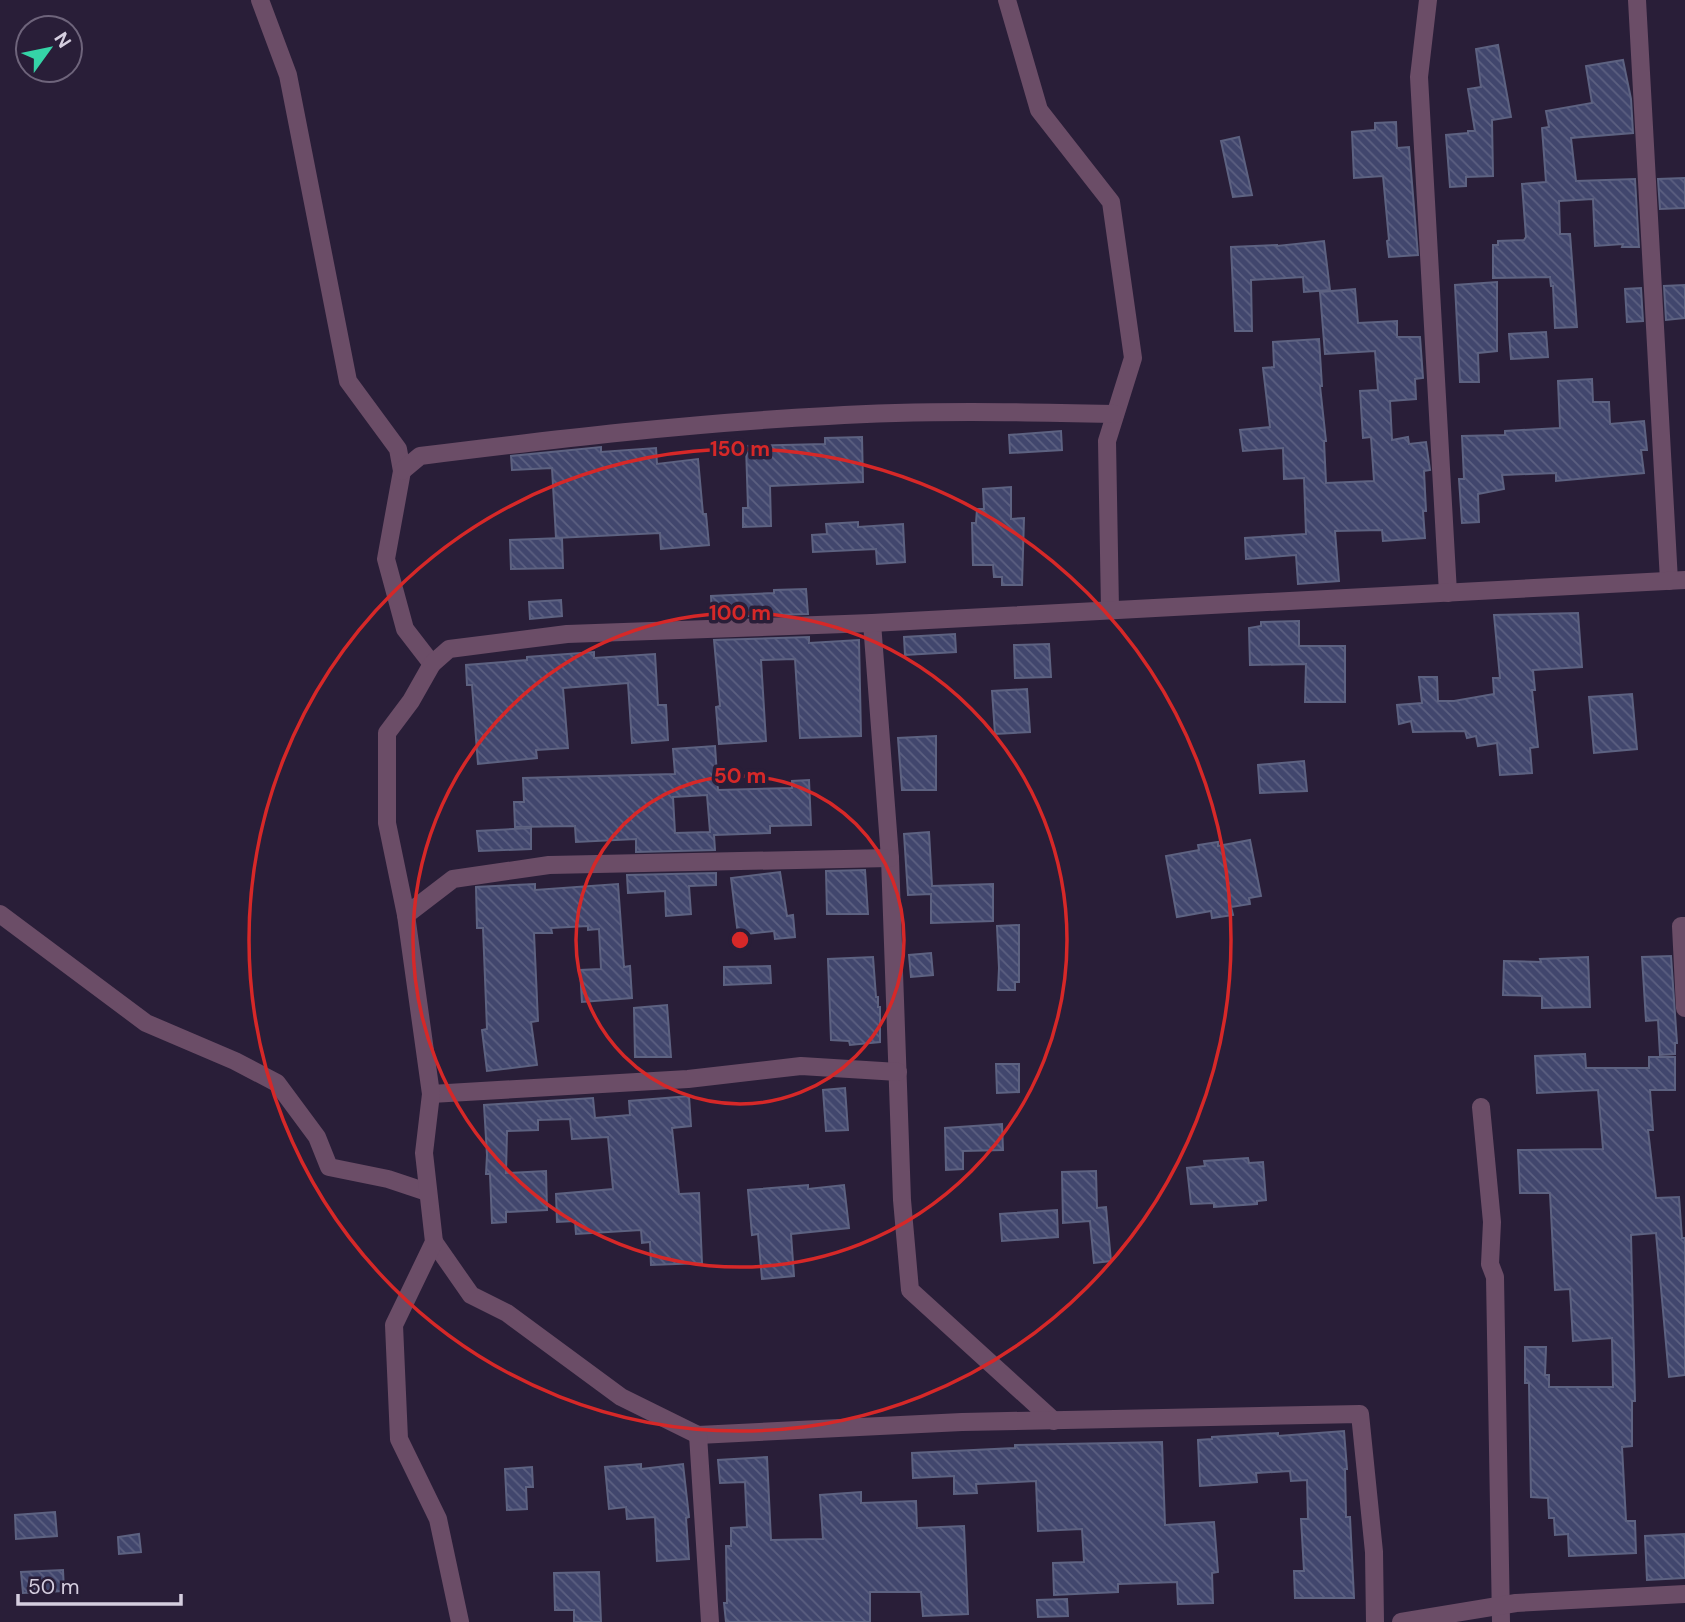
<svg xmlns="http://www.w3.org/2000/svg" width="1685" height="1622" font-family="'DM Sans',sans-serif">
<style>
.building{fill:url(#building-back-hatch);stroke:#5d6281;stroke-width:2;fill-rule:evenodd}
.lines{fill:none;stroke-linecap:round;stroke-linejoin:round}
.street{stroke:#6b4d67;stroke-width:18}
.ring{fill:none;stroke:#d62828;stroke-width:3.5}
.centre{fill:#d62828;stroke:#291e38;stroke-width:3.5}
.ring-label{font-size:21px;text-anchor:middle;font-weight:bold;fill:#d62828;stroke:#291e38;stroke-width:7;stroke-linejoin:round;paint-order:stroke}
</style>
<defs>
<pattern id="building-back-hatch" width="6" height="6" patternUnits="userSpaceOnUse" patternTransform="scale(1.75)"><rect width="6" height="6" fill="#41466d"/><path d="M-1 5l2 2M0 0l6 6M5-1l2 2" fill="none" stroke="#5c6081"/></pattern>
</defs>
<rect width="100%" height="100%" fill="#291e38"/>
<g class="building">
<path d="M1498 45 1511 117 1492 120 1493 176 1466 177V186L1450 187 1446 135 1468 133V131H1475L1468 89 1481 87 1476 49Z"/>
<path d="M1623 60 1631 99 1633 133 1571 138 1576 181 1635 179 1639 247H1622L1623 244 1595 246 1593 199 1559 201 1560 234H1570L1577 327 1555 328 1553 286H1551L1550 277 1493 278V245H1498V241L1524 240 1526 237 1522 184 1546 182 1542 128 1549 127 1546 111 1592 103 1586 66Z"/>
<path d="M1396 122 1397 148 1409 147 1418 255 1389 257 1387 241 1389 240 1383 176 1354 178 1352 132 1375 130V123Z"/>
<path d="M1239 137 1252 195 1233 197 1221 141Z"/>
<path d="M1685 178V208L1660 209 1658 179Z"/>
<path d="M1324 241 1330 290 1304 292 1303 277 1251 280 1252 331H1235L1231 247 1277 245V246Z"/>
<path d="M1497 282V351L1478 353 1479 382H1460L1455 285Z"/>
<path d="M1685 285V318L1666 320 1664 286Z"/>
<path d="M1641 288 1643 321 1627 322 1625 289Z"/>
<path d="M1355 289 1358 323 1397 321V337H1420L1423 378 1415 379 1416 399 1390 401 1392 440 1408 437 1409 444 1426 442 1430 470 1424 471 1426 511H1423L1425 538 1383 541 1382 530 1335 531 1339 581 1298 584 1296 555 1246 559 1245 538 1306 534 1304 478 1284 479 1283 448 1243 451 1240 430 1270 427 1263 368 1274 367 1273 342 1319 339 1322 386H1320L1326 441H1324L1326 483 1374 481 1371 437 1363 438 1360 391 1378 390 1375 351 1325 354 1320 292Z"/>
<path d="M1546 332 1548 357 1511 359 1509 334Z"/>
<path d="M1592 379 1593 402H1609L1610 424 1644 421 1647 450H1641L1644 473 1556 481V473L1502 475 1504 489 1478 494 1479 522 1462 523 1459 479H1464L1462 436 1505 435V431L1560 428 1558 381Z"/>
<path d="M1061 431 1062 450 1010 453 1009 435Z"/>
<path d="M862 437 863 482 770 486 771 526 743 527V508H748L746 446 825 444V438Z"/>
<path d="M601 447V452L656 448 657 464 698 459 703 514H706L709 545 661 549 660 533 556 538 552 468 512 470 511 456Z"/>
<path d="M1011 487V519L1024 518 1022 585H1002V577H994L993 565H973L972 523H976L977 509H984L983 489Z"/>
<path d="M858 522V527L903 524 905 562 877 564 876 549 813 552 812 535 827 534 826 524Z"/>
<path d="M562 538 563 568 511 569 510 540Z"/>
<path d="M806 589 808 614 712 617 711 596 774 593V590Z"/>
<path d="M561 600 562 616 530 619 529 602Z"/>
<path d="M1578 613 1582 667 1533 670 1535 690H1532L1538 747 1530 748 1532 773 1500 775 1497 743 1478 746 1476 736 1467 738 1465 731 1413 732 1411 721 1399 724 1397 705 1422 703 1419 677H1437L1438 701H1454L1494 694 1493 678H1500L1494 615Z"/>
<path d="M1299 621V646H1345V702H1305L1306 664 1250 665 1249 628 1261 626V622Z"/>
<path d="M955 634 956 652 905 655 904 637Z"/>
<path d="M809 637V643L859 640 861 736 800 738 795 659 761 660 766 741 719 744 716 707 720 706 714 640Z"/>
<path d="M1049 644 1051 677 1015 678 1014 645Z"/>
<path d="M594 652V658L655 654 658 705H666L668 740 632 743 628 683 563 688 568 748 536 750 537 758 478 764 472 685H467L466 665 527 660V657Z"/>
<path d="M1027 689 1030 732 995 734 992 691Z"/>
<path d="M1632 694 1637 749 1594 753 1589 697Z"/>
<path d="M936 736V790H902L898 738Z"/>
<path d="M715 746 718 790 792 788V781L809 780 811 825 770 826V833L714 835 715 850 636 852V839L576 842 575 826 515 827 514 802H524L523 778 675 774 673 749ZM707 795 710 832 675 833 673 797Z"/>
<path d="M1304 761 1307 791 1260 793 1258 765Z"/>
<path d="M531 828V849L479 851 477 831Z"/>
<path d="M929 832 932 886 993 884V921L931 923V894L908 895 904 834Z"/>
<path d="M1250 840 1261 896 1249 898 1250 904 1231 907 1233 915 1212 918 1211 911 1177 917 1166 856 1199 850 1198 845 1218 842V846Z"/>
<path d="M865 870 868 914H827L826 871Z"/>
<path d="M780 872 787 916 793 915 795 937 775 939 774 931 738 935 731 878Z"/>
<path d="M716 873V885L689 886 691 914 666 916 665 891 628 893 627 875Z"/>
<path d="M535 884V890L618 884 624 967 630 966 632 998 582 1002 580 970 601 969 599 929 588 930V926L551 928 552 933H534L538 1021 531 1022 537 1065 487 1071 482 1030 487 1029 483 928H477L476 887Z"/>
<path d="M1019 925V982H1015V990H998L999 968 997 926Z"/>
<path d="M931 953 933 975 911 977 909 955Z"/>
<path d="M1671 956 1677 1043H1675V1054L1660 1055 1658 1020 1646 1021 1642 957Z"/>
<path d="M873 957 876 997H878V1007H880V1042L850 1045 849 1041 831 1040 828 959Z"/>
<path d="M1588 957 1590 1007 1542 1008V996L1503 995 1504 961 1541 962 1540 959Z"/>
<path d="M770 966 771 983 724 985V967Z"/>
<path d="M667 1005 671 1057H635L634 1008Z"/>
<path d="M1585 1054 1586 1068H1649V1057H1675V1090H1650L1653 1130H1648L1656 1198 1679 1197 1682 1238H1685V1375L1669 1377 1656 1233 1631 1235 1635 1401H1632V1446L1622 1447 1626 1521H1635L1636 1553 1569 1556 1568 1534 1555 1535 1554 1518H1549L1548 1498 1531 1497 1529 1383H1525V1347H1546L1545 1375H1549V1387H1613L1612 1338 1573 1341 1570 1289 1555 1290 1550 1193H1520L1518 1150 1603 1149 1598 1090 1537 1093 1535 1056Z"/>
<path d="M996 1064H1019V1092L997 1093Z"/>
<path d="M845 1088 848 1130 826 1131 823 1090Z"/>
<path d="M689 1096 691 1126 672 1128 679 1194 699 1193 702 1263 651 1265 650 1242 642 1243 641 1230 576 1234 575 1221 557 1222 556 1194 613 1189 608 1137 572 1139 570 1119 538 1120V1130L507 1131 506 1173 546 1171 547 1210 506 1212V1222L492 1223 490 1174H486L487 1155 484 1105 593 1098 595 1118 630 1115 629 1101Z"/>
<path d="M1002 1124 1003 1150 963 1151V1169L946 1170 945 1128Z"/>
<path d="M1248 1158 1249 1163 1263 1162 1266 1200 1257 1201V1204L1214 1207V1203L1191 1204 1187 1168 1205 1166 1204 1161Z"/>
<path d="M1096 1171 1097 1208 1106 1207 1111 1261 1094 1263 1090 1221 1063 1223 1062 1172Z"/>
<path d="M808 1185V1189L844 1185 849 1228 791 1234 794 1276 762 1279 758 1234 752 1235 748 1190Z"/>
<path d="M1057 1210 1058 1237 1002 1241 1000 1214Z"/>
<path d="M1344 1431 1347 1469H1345L1346 1517H1350L1354 1598H1295L1294 1571H1304L1301 1519H1308L1307 1480 1291 1481 1290 1471 1256 1473 1257 1482 1200 1486 1198 1440 1212 1439V1437L1278 1433V1436Z"/>
<path d="M1162 1442 1165 1525 1214 1522 1218 1572 1212 1573 1213 1603 1178 1604 1177 1582 1118 1584V1592L1054 1595 1053 1563 1084 1562 1082 1529 1038 1531 1036 1481 976 1484 977 1493 954 1494V1476L913 1478 912 1453 1015 1448V1445Z"/>
<path d="M767 1457 771 1540 823 1539 820 1495 861 1492V1503L916 1501 917 1528 964 1526 968 1614 923 1616 921 1592H870V1622H726L724 1603H727L726 1546H731V1528L747 1527 745 1482 720 1483 718 1460Z"/>
<path d="M641 1464V1469L683 1464 689 1517 686 1518 689 1559 657 1561 655 1517 627 1519 626 1507 609 1509 605 1467Z"/>
<path d="M532 1467 533 1487H526L527 1509 507 1510 505 1469Z"/>
<path d="M55 1512 57 1536 16 1539 15 1515Z"/>
<path d="M139 1534 141 1552 119 1554 118 1537Z"/>
<path d="M1685 1534V1578L1647 1580 1645 1536Z"/>
<path d="M63 1570 64 1591 23 1593 21 1572Z"/>
<path d="M599 1572 601 1622H574V1610H555L554 1573Z"/>
<path d="M1067 1599 1068 1616 1038 1617 1037 1600Z"/>
</g>
<g class="lines">
<g class="street">
<path d="M260 0 288 75 348 381 398 449 402 471 386 559 405 629 432 664"/>
<path d="M1007 0 1039 110 1111 202 1133 358 1107 441 1110 609"/>
<path d="M1428 0 1419 77 1448 593"/>
<path d="M1637 0 1669 581"/>
<path d="M402 471 420 456C556 439 691 423 828 416 923 410 1019 412 1115 414"/>
<path d="M872 623 890 858 902 1200 910 1290 1054 1421"/>
<path d="M0 914 146 1023 235 1061 277 1083 317 1137 329 1167 388 1179 427 1192"/>
<path d="M406 915 453 879 549 865 890 858"/>
<path d="M1685 926H1681L1685 1008"/>
<path d="M431 1094 688 1079 801 1066 898 1072"/>
<path d="M1481 1107 1492 1222 1490 1264 1495 1277 1501 1622"/>
<path d="M434 1242 471 1295 507 1313 621 1397 698 1435 962 1422 1360 1414 1374 1552 1375 1622"/>
<path d="M698 1435 710 1622"/>
<path d="M460 1622 438 1519 399 1439 394 1325 434 1242 424 1153 431 1094 406 915 387 823V733L411 701 432 664 449 649 567 634 872 623 1685 580"/>
<path d="M1401 1622 1516 1603 1685 1594"/>
</g>
</g>
<g class="ring">
<circle cx="740" cy="940" r="164"/>
<circle cx="740" cy="940" r="327"/>
<circle cx="740" cy="940" r="491"/>
</g>
<circle cx="740" cy="940" r="10" class="centre"/>
<g class="ring-label">
<text x="740" y="456">150 m</text>
<text x="740" y="620">100 m</text>
<text x="740" y="783">50 m</text>
</g>
<g transform="translate(49 49) rotate(57)"><circle r="33" fill="#291e38" stroke="#6e647b" stroke-width="2"/>
<path d="M0-5L12 26L0 18L-12 26Z" fill="#35d4a7"/>
<text y="-10" font-size="19" font-weight="bold" text-anchor="middle" fill="#d5cedf">N</text>
</g>
<path d="M18 1594v10h163v-10" fill="none" stroke="#d5cedf" stroke-width="3.5"/>
<text x="28" y="1594" font-size="21" fill="#d5cedf" stroke="#291e38" stroke-width="5" paint-order="stroke">50 m</text>
</svg>
